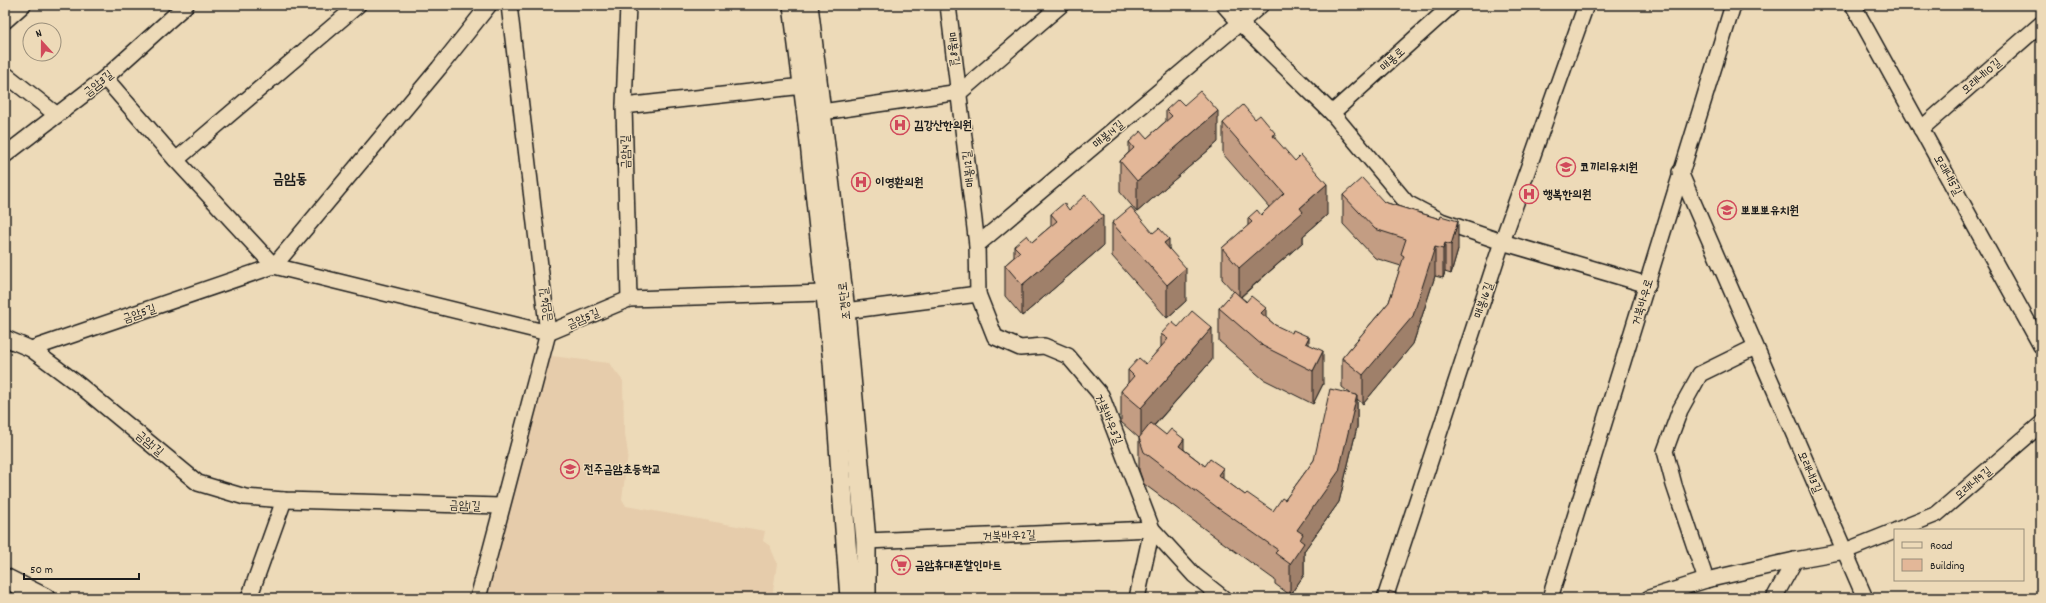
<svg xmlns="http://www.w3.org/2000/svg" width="2046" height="603" font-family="Dekko,'Poor Story',sans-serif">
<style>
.built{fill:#e6ccab}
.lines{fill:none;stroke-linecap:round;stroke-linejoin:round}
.minor-casing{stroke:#1c1c1c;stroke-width:18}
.tertiary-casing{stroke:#1c1c1c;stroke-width:22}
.minor{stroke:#eddab8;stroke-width:15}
.tertiary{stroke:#eddab8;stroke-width:19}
.wall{fill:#c39d83;stroke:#1c1c1c}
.shaded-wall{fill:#9f806a;stroke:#1c1c1c}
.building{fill:#e3b798;stroke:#1c1c1c}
.labels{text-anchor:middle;stroke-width:3;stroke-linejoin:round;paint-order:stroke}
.street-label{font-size:12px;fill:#1c1c1c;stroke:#eddab8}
.poi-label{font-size:12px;font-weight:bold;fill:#1c1c1c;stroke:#eddab8;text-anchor:start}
.quarter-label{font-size:14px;font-weight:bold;fill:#1c1c1c;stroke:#eddab8}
</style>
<rect width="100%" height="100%" fill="#eddab8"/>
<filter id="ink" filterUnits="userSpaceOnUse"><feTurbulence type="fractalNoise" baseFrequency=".025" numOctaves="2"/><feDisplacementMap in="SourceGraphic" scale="8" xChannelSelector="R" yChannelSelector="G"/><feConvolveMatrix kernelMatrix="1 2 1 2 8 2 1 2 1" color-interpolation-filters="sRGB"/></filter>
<g filter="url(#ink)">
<path class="built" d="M551 356 609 363 623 381 624 427 628 454 622 499 626 506 765 531 763 541 770 546 777 563 772 598H480L510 484Z"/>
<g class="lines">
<defs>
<g id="minor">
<path d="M628 5 624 106 629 299"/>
<path d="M948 5 977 245 978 294"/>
<path d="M1224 5 1240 23 1332 113 1407 203 1441 221 1502 242 1648 285"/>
<path d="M1853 5 2041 346"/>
<path d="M5 21 23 5"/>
<path d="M5 74 57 115"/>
<path d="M105 78 176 160 274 266 548 333 629 299 825 293 845 311 978 294 995 337 1020 348 1044 346 1068 356 1101 395 1152 529 1194 575 1223 598"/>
<path d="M624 106 803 86"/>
<path d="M822 112 960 92 1061 5"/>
<path d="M1332 113 1452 5"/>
<path d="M1921 129 2041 24"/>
<path d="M5 155 105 78 186 5"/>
<path d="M176 160 358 5"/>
<path d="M1680 172 1865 598"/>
<path d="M977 245 1261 5"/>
<path d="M5 338 31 349 78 384 198 483 245 497 284 500 501 506"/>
<path d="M31 349 274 266 439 68 489 5"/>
<path d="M1897 530 1937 514 2041 424"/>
<path d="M866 541 1152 529 1137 598"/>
<path d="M1706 580 1674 485 1665 451 1680 410 1700 374 1755 347"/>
<path d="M249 598 284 500"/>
<path d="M478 598 548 333 509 5"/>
<path d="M1385 598 1502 242 1586 5"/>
<path d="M1550 598 1733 5"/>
<path d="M1649 598 1706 580 1795 560 1845 551 1895 531"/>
<path d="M1774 598 1795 560"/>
</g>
<g id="tertiary">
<path d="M793 5 808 124 833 362 850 598"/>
<path d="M808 5 845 311 866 541V598"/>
<path d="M5 578 45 598"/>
</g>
</defs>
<use href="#minor" class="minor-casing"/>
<use href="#tertiary" class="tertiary-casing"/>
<use href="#minor" class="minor"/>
<use href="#tertiary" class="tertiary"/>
</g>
<g class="wall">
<path d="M1166 110 1218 142 1137 212 1120 192V161L1129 152V142L1147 138 1166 121Z"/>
<path d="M1223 123 1275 139 1327 215 1303 236V242L1241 297 1275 325 1309 345 1323 384 1313 404 1263 379 1219 341V308L1234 292 1222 279V248L1248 226V218L1261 215 1269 207 1223 154Z"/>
<path d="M1343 195 1384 202 1440 219 1458 250 1451 274 1445 272 1443 278 1435 276 1413 344 1363 404 1357 399V427L1339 502 1304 551V575L1290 595 1275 584V580L1218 539 1144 484 1139 470V438L1121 422V391L1128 383V370L1146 364 1161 347V334L1212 360 1154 426 1205 466 1245 495 1273 511 1285 500 1314 460 1351 394 1342 387V358L1389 302 1401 266 1375 258 1343 224Z"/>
<path d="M1051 214 1103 246 1022 316 1005 296V265L1014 257V246L1032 242 1051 226Z"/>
<path d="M1112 223 1153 233 1169 248 1186 301 1167 318 1112 256Z"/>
</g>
<g class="shaded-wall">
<path d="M1218 111V142L1137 212V181Z"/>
<path d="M1275 133V164L1273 136Z"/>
<path d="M1327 184V215L1303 236V242L1239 298V268L1300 208Z"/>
<path d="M1103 216V246L1022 316V285Z"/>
<path d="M1458 221V250L1451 274V245Z"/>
<path d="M1169 239V272L1164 243Z"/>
<path d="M1445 243V272L1443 278V249Z"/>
<path d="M1435 247V276L1413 344 1363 404V375Z"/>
<path d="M1186 268V301L1167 318V285Z"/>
<path d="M1266 308V341L1261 346V313Z"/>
<path d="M1212 328V360L1141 440V408Z"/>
<path d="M1309 337V369L1306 343Z"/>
<path d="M1323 351V384L1313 404V371Z"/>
<path d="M1357 395V427L1339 502 1304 551V575L1290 595V564L1297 530Z"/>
<path d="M1184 439V470L1179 446Z"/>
<path d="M1223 468V500L1218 475Z"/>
</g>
<g class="building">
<path d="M1200 91 1218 111 1137 181 1120 161 1134 148 1129 142 1141 131 1147 138 1172 116 1166 110 1178 99 1184 105Z"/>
<path d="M1243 105 1255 119 1260 115 1275 133 1273 136 1295 161 1301 155 1327 184 1300 208 1303 212 1239 268 1222 248 1252 222 1248 218 1257 210 1261 215 1284 193 1223 123Z"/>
<path d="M1362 178 1384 202 1440 219 1441 216 1458 221 1451 245 1445 243 1443 249 1435 247 1413 316 1363 375 1342 358 1389 302 1404 256 1401 254 1406 239 1375 229 1343 195Z"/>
<path d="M1085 195 1103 216 1022 285 1005 265 1020 252 1014 246 1027 235 1032 242 1057 221 1051 214 1064 203 1069 210Z"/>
<path d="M1131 207 1153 233 1159 228 1169 239 1164 243 1186 268 1167 285 1112 223Z"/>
<path d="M1234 291 1246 302 1251 296 1266 308 1261 313 1275 325 1292 333 1293 330 1309 337 1306 343 1323 351 1313 371 1263 346 1219 308Z"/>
<path d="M1192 311 1212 328 1141 408 1121 391 1134 376 1128 370 1139 358 1146 364 1168 339 1161 334 1172 322 1178 327Z"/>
<path d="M1330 389 1357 395 1339 471 1297 530 1303 534 1300 540 1304 543 1290 564 1275 553 1278 550 1218 508 1144 452 1139 438 1151 423 1166 435 1171 429 1184 439 1179 446 1205 466 1210 459 1223 468 1218 475 1245 495 1247 493 1273 511 1282 498 1285 500 1314 460Z"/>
<path d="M1389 591 1410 598H1387Z"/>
</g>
</g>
<defs>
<symbol id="hospital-ring" viewBox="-11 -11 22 22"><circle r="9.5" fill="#eddab8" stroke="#d1495b" stroke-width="1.5"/><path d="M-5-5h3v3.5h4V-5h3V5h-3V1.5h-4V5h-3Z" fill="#d1495b"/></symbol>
<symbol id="school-ring" viewBox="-11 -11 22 22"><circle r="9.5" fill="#eddab8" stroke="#d1495b" stroke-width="1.5"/><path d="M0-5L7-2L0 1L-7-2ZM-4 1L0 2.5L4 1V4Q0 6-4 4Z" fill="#d1495b"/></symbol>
<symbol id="supermarket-ring" viewBox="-11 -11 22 22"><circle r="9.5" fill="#eddab8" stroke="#d1495b" stroke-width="1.5"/><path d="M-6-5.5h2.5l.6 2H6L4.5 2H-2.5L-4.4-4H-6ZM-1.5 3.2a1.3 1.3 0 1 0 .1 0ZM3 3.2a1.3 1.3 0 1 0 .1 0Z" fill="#d1495b"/></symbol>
</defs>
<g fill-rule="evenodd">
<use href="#hospital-ring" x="889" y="114" width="22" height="22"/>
<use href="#school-ring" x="1555" y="156" width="22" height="22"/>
<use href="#hospital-ring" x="850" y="171" width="22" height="22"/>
<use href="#hospital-ring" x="1518" y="183" width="22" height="22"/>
<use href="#school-ring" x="1716" y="199" width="22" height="22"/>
<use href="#school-ring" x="559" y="458" width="22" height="22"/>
<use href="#supermarket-ring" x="890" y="554" width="22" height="22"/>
</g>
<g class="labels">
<g class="street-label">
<text transform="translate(954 49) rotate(83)" y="4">매봉8길</text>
<text transform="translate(1392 59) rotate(-42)" y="4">매봉로</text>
<text transform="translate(1981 76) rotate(-41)" y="4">모래내10길</text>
<text transform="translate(98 83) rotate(-39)" y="4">금암3길</text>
<text transform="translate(1108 134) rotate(-40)" y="4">매봉14길</text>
<text transform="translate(625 152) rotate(-91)" y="4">금암4길</text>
<text transform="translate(968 169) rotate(-96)" y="4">매봉12길</text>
<text transform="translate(1948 175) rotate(60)" y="4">모래내5길</text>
<text transform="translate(1483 300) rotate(-71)" y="4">매봉16길</text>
<text transform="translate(844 301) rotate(-96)" y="4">조경단로</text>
<text transform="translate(1642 302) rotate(-73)" y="4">거북바우로</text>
<text transform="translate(545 305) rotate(-97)" y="4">금암6길</text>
<text transform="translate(139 313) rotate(-19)" y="4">금암5길</text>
<text transform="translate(583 318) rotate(-23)" y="4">금암5길</text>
<text transform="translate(1109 419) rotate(67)" y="4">거북바우3길</text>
<text transform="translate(150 443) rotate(40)" y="4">금암1길</text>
<text transform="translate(1810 472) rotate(66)" y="4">모래내3길</text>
<text transform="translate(1973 483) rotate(-40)" y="4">모래내9길</text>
<text transform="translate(465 505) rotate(2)" y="4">금암1길</text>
<text transform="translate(1009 535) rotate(-2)" y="4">거북바우2길</text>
</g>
<g class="poi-label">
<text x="914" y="129">김강산한의원</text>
<text x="1580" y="171">코끼리유치원</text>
<text x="875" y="186">이영환의원</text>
<text x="1543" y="198">행복한의원</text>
<text x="1741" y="214">뽀뽀뽀유치원</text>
<text x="584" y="473">전주금암초등학교</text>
<text x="915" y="569">금암휴대폰할인마트</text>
</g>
<g class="quarter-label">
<text x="290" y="183">금암동</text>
</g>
</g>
<rect width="2046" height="603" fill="none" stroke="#eddab8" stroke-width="20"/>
<rect x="10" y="10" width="2026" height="583" fill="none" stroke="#1c1c1c" stroke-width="1.5" filter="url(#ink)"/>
<rect x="1894" y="529" width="130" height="52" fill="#eddab8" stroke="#998e7a"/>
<rect x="1902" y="542" width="20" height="6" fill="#eddab8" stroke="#998e7a"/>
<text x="1930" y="549" font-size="12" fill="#1c1c1c">Road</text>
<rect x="1902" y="559" width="20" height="12" fill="#e3b798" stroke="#998e7a"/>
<text x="1930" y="569" font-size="12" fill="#1c1c1c">Building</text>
<g transform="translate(42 42) rotate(339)"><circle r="19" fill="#eddab8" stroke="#998e7a"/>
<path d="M0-3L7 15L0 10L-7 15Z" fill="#d1495b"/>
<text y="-6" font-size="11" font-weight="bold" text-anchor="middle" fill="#1c1c1c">N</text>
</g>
<path d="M24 573v6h115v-6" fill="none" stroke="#1c1c1c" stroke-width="2"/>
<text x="30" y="573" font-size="12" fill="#1c1c1c" stroke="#eddab8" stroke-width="3" paint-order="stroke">50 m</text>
</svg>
